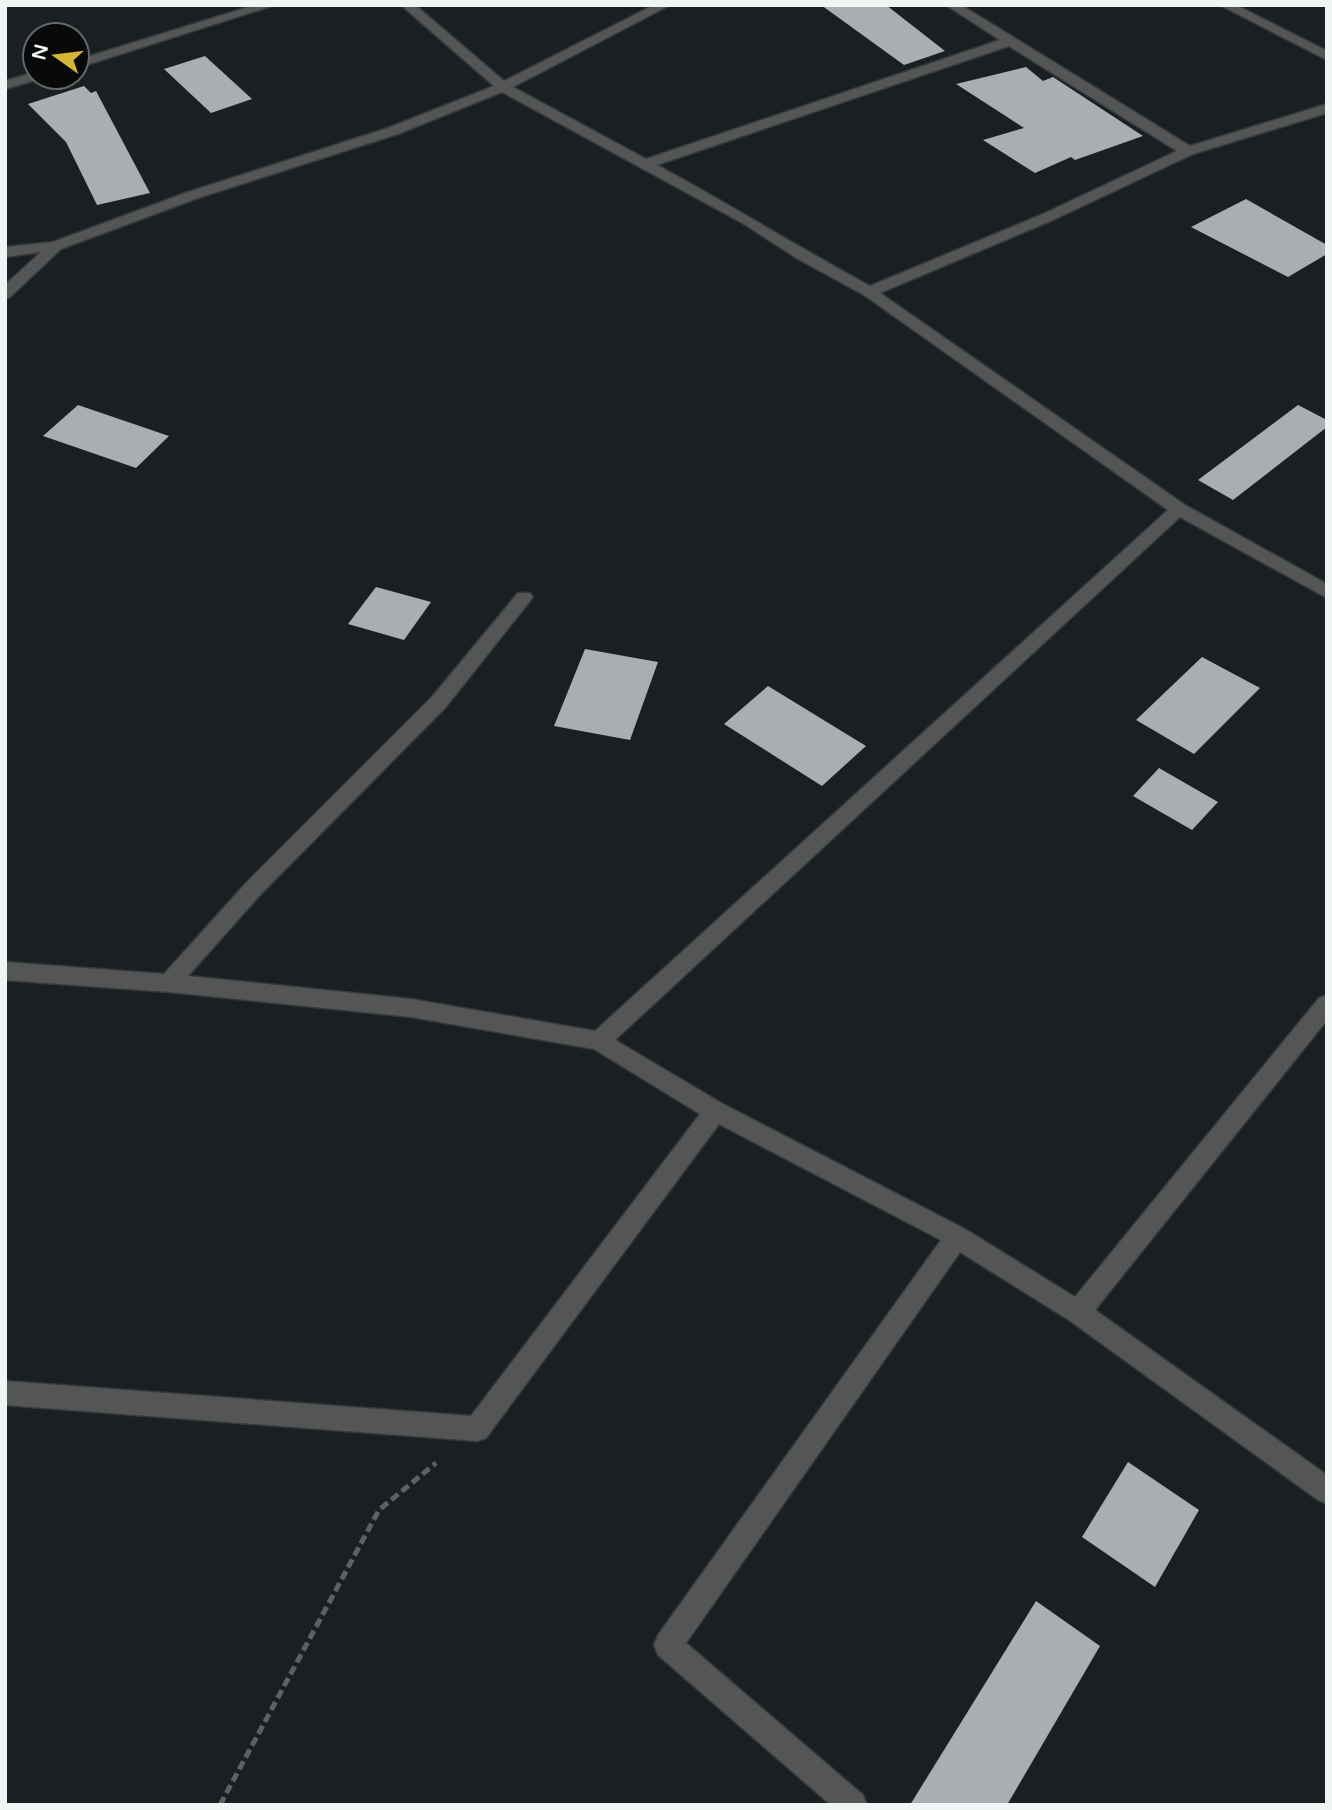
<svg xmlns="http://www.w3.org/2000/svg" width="1332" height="1810" font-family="'Varela Round',sans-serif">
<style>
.building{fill:#a9aeb1}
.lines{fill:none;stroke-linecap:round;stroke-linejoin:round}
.street-casing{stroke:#36393a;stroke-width:3}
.path{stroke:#5e6162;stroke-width:5;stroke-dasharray:9 4.5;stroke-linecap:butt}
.street{fill:#535556;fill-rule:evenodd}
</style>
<rect width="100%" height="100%" fill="#1c1f21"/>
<g class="building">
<path d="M821 5H886L945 51 904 65Z"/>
<path d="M205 56 252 99 211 113 164 69Z"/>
<path d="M1026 67 1043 81 1053 77 1143 136 1075 160 1071 157 1035 173 983 140 1024 128 956 84Z"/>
<path d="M84 86 91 93 96 91 150 193 97 205 66 142 28 104Z"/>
<path d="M1246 199 1327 245V254L1288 277 1191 227Z"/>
<path d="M78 405 169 436 136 468 43 436Z"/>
<path d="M1298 405 1327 420V427L1233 500 1198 480Z"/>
<path d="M376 587 431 602 404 640 348 624Z"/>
<path d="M585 649 658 662 630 740 554 726Z"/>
<path d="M1202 657 1260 688 1194 754 1136 720Z"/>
<path d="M768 686 866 746 822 786 724 724Z"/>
<path d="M1159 768 1218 802 1192 830 1133 796Z"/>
<path d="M1128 1462 1199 1510 1155 1587 1082 1537Z"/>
<path d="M1036 1601 1100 1646 1007 1805H910Z"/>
</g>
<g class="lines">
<defs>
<g id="street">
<path d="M255 5H275L77 68V60Z"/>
<path d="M401 5H415L504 81 654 5H670L513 87 646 159 1000 40 946 5H961L1190 146 1327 104V113L1193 154 1053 220 880 293 1185 505 1327 584V598L1180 517 615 1040 723 1104 965 1229 1075 1297 1319 998 1327 995V1020L1095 1310 1327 1475V1504L1318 1500 1069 1320 960 1252 686 1643 863 1795 867 1805H831L658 1655 654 1645 658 1635 941 1240 719 1124 486 1438 477 1441 5 1405V1381L471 1416 700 1114 594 1049 411 1017 169 992 5 980V962L164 974 246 883 431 698 518 593H530L533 597 530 601 445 708 260 895 188 976 411 999 595 1031 1168 510 864 295 798 259 744 224 502 92 398 134 198 198 61 249 10 297 5 299V285L41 252 5 257V247L53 242 188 192 388 128 494 86ZM1009 46 1177 151 1043 214 870 286C798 247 729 204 657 165Z"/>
<path d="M1220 5H1236L1327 51V60Z"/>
<path d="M35 72V77H41L40 79 5 89V81Z"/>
</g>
</defs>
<use href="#street" class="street-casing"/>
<path class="path" d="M220 1805 379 1510 436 1463"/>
<use href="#street" class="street"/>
</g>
<rect width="1332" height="1810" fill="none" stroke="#f1f4f5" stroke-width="14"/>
<g transform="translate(56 56) rotate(284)"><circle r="33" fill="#07090a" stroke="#656768" stroke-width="2"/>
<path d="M0-5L12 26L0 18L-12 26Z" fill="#d6b534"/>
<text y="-10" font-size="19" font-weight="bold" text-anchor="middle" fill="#f1f4f5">N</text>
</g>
</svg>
